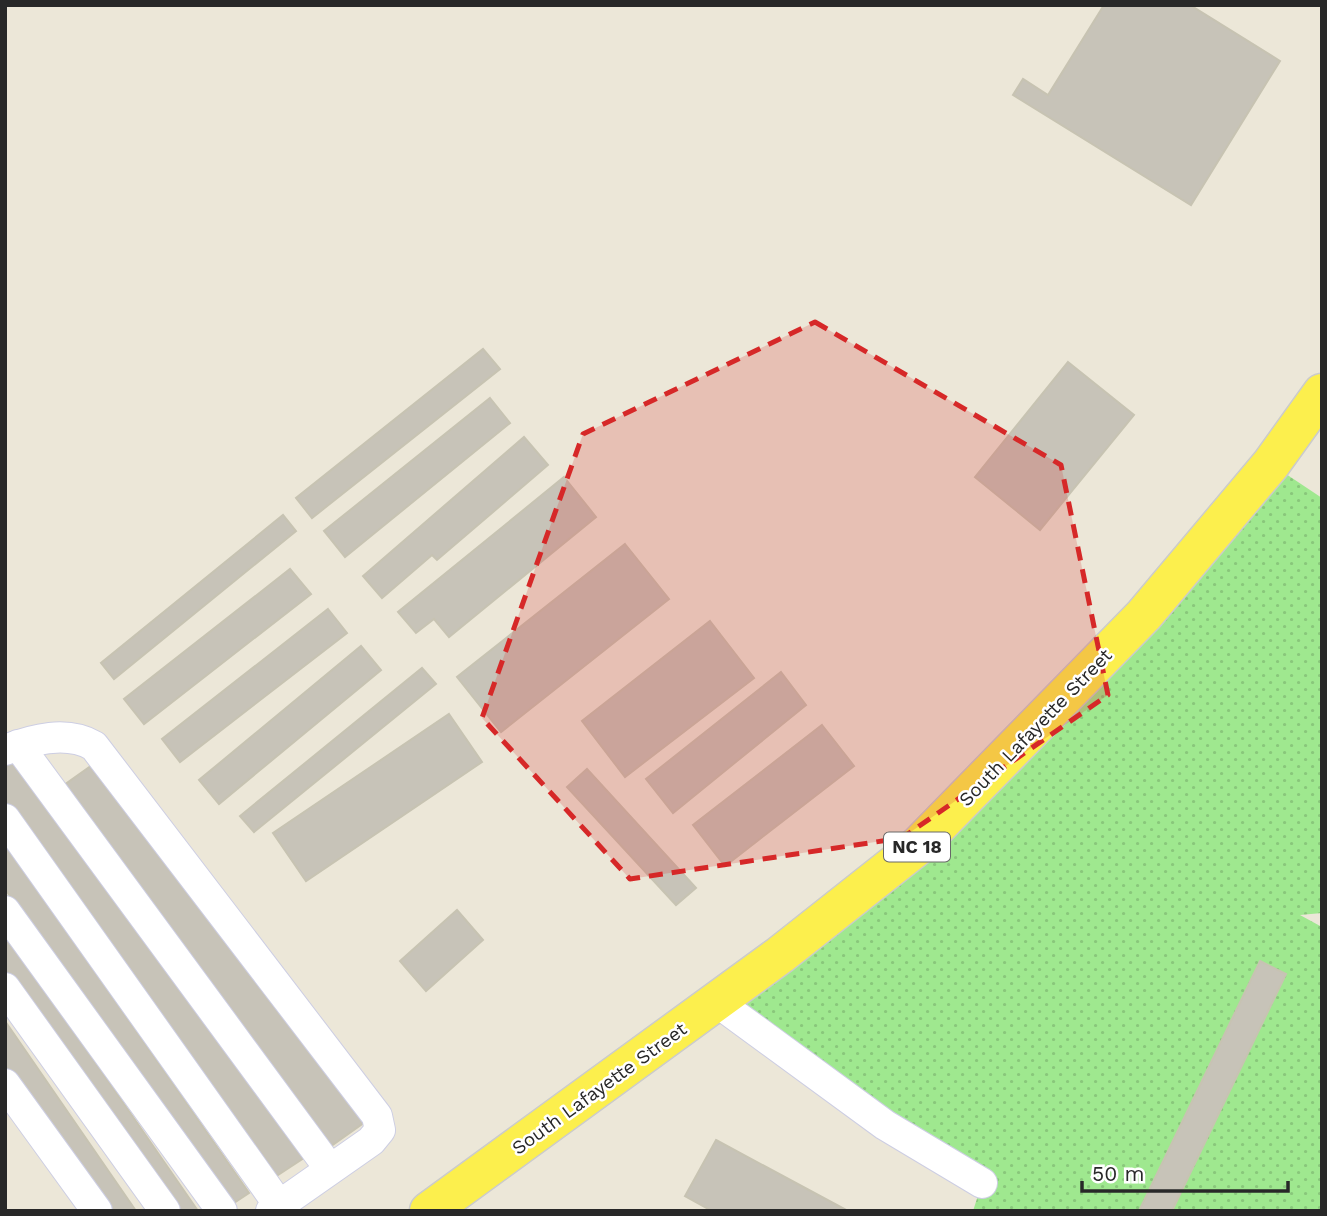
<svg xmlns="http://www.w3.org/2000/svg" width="1327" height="1216" font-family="'Work Sans',sans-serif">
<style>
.grass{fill:url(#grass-dots)}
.building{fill:#c7c3b8;stroke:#c7c3b2;stroke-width:2}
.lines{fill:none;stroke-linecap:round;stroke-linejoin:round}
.minor-casing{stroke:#cdcee3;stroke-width:32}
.major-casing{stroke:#cbcbcb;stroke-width:41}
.minor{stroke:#fff;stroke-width:30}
.major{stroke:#fcef4d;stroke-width:38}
.marked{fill:#d62828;fill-opacity:0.2;stroke:#d62828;stroke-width:5;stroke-dasharray:14 9;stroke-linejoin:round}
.labels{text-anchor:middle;stroke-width:5;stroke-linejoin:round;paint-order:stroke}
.shield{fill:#fff;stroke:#686868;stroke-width:2}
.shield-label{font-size:18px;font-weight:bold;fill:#282828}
.street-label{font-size:19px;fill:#282828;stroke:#fff}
</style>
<defs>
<pattern id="grass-dots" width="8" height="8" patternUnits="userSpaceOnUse" patternTransform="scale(1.75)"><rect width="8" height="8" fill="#9fe88f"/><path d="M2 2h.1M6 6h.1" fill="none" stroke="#89c77b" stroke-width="1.8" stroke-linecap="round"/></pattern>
</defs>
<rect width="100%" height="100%" fill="#ece7d8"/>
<path class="grass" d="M1271 464 1322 498V913L1300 915 1322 927V1211H973L982 1183 718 1001 919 845Z"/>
<g class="building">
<path d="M1104 5H1190L1280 61 1191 205 1013 95 1023 79 1048 95Z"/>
<path d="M483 349 500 369 312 518 296 498Z"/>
<path d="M1068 362 1134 415 1040 530 975 477Z"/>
<path d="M490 398 510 423 345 557 324 531Z"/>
<path d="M524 437 548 465 437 560 432 555 382 598 363 576Z"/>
<path d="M564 477 596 517 449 637 434 619 416 633 398 612Z"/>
<path d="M283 515 296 531 114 679 101 663Z"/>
<path d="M625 544 669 599 501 732 457 677Z"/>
<path d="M290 569 311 594 144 724 124 699Z"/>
<path d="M328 609 347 633 180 762 162 739Z"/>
<path d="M710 621 754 678 625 777 582 721Z"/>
<path d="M361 646 381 670 219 804 199 780Z"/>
<path d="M422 668 436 684 254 832 240 816Z"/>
<path d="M781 672 806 705 673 813 646 779Z"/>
<path d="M449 714 482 762 306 881 273 833Z"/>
<path d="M822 725 854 766 725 866 693 825Z"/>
<path d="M21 754 313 1152 269 1181 5 811V765Z"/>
<path d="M95 763 365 1122 324 1151 57 790Z"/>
<path d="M587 769 696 888 676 905 567 787Z"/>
<path d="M5 843 249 1193 231 1205 5 889Z"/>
<path d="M457 910 483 940 426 991 400 961Z"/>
<path d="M5 932 198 1211H169L5 975Z"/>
<path d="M1260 961 1286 974 1172 1211H1139Z"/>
<path d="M5 1021 136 1211H105L5 1067Z"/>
<path d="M716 1140 848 1211H712L685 1196Z"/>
</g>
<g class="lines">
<defs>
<g id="minor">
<path d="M18 745 330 1169"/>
<path d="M5 750C33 739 67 730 94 746L377 1116 380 1130 371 1141 271 1211"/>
<path d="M5 819 279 1205"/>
<path d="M5 911 222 1211"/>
<path d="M5 988 165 1211"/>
<path d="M717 1002 885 1125 982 1183"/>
<path d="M5 1084 97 1211"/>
</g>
<path id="major" d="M429 1211 780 955 919 845 1144 615 1271 464 1322 393"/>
</defs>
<use href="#minor" class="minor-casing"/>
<use href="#major" class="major-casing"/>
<use href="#minor" class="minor"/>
<use href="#major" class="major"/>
</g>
<path class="marked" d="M815 322 1061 465 1108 695 902 838 630 879 482 718 583 434Z"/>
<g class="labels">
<rect class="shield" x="884" y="832.5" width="66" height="29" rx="5"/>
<g class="shield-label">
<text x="917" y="853">NC 18</text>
</g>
<g class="street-label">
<text transform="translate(1035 727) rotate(-46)" y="7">South Lafayette Street</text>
<text transform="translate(599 1088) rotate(-36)" y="7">South Lafayette Street</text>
</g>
</g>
<rect width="1327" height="1216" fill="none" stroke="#282828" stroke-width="14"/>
<path d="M1082 1181v10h206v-10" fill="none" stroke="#282828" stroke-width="3.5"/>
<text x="1092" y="1181" font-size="21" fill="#282828" stroke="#ffffff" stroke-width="5" paint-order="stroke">50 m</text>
</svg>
